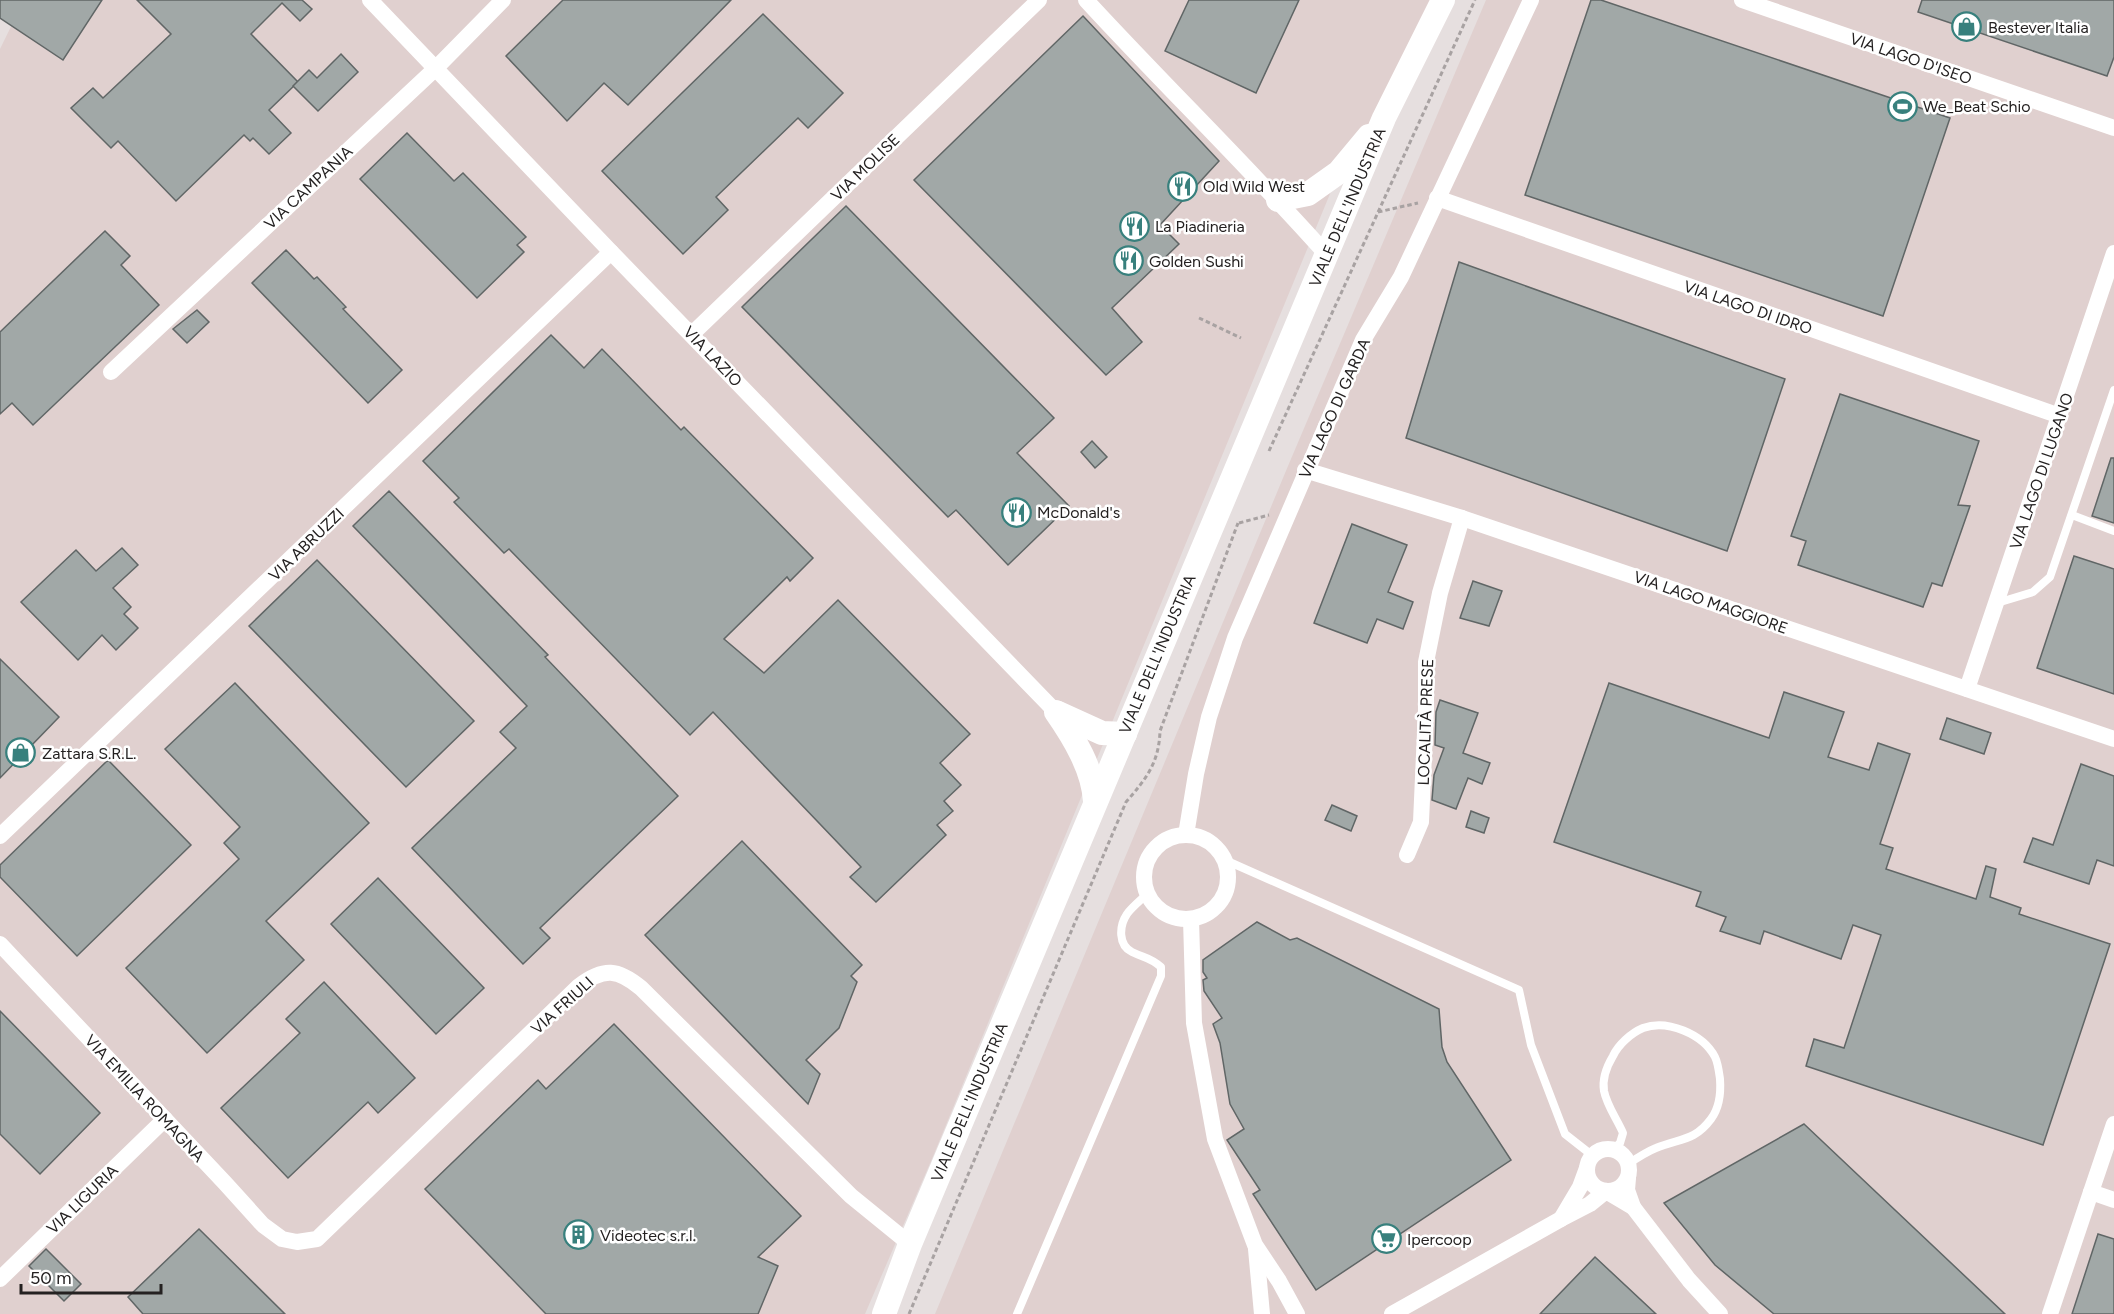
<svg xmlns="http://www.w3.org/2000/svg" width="2114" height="1314" font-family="Figtree,sans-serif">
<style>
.built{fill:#e0d0cf}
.building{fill:#a1a8a7;stroke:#606666;stroke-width:1.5}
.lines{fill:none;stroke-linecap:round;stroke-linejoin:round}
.path{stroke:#a8a2a2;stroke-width:3;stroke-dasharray:4.5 3;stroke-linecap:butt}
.lane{stroke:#fff;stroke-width:8}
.street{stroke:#fff;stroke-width:16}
.secondary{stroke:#fff;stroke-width:24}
.labels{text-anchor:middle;stroke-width:5;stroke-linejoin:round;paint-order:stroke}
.poi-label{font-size:16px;fill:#242121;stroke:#fff;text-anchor:start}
.street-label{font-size:16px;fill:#242121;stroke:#fff}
</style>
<rect width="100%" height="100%" fill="#e6dfdf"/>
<g class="built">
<path d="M24 0H1443L1384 118 1339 172 934 1154 865 1314H0V49Z"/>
<path d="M1486 0H2114V1314H935L1288 466Z"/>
</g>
<g class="building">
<path d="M0 0H102L63 60 0 18Z"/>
<path d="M137 0H302L312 9 300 21 282 3 251 34 298 82 269 110 291 133 269 154 253 138 250 141 244 135 176 201 118 141 111 148 71 108 93 88 103 98 171 34Z"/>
<path d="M563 0H731L628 105 604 83 567 121 506 56Z"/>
<path d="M1189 0H1299L1256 93 1165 51Z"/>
<path d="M1591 0H1601L1950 118 1883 316 1525 195Z"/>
<path d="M1922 0H2114V57L2107 76 1918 12Z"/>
<path d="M763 14 843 93 808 128 798 118 716 197 728 210 683 254 602 171Z"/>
<path d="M1083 16 1219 161 1160 225 1179 244 1112 308 1142 342 1106 375 914 180Z"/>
<path d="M341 54 358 72 318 111 293 86 309 70 317 78Z"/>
<path d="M407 133 454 181 463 173 526 237 517 245 524 252 477 298 360 179Z"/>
<path d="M846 206 1054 418 1017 453 1069 506 1008 565 956 510 948 517 742 307Z"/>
<path d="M105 231 130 256 121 265 159 305 33 425 12 403 0 414V332Z"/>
<path d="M286 250 314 279 317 277 346 307 343 309 402 370 368 403 252 283Z"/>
<path d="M1459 262 1785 379 1727 551 1406 438Z"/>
<path d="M197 310 209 322 187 343 173 329Z"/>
<path d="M551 335 584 368 602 349 681 430 684 427 813 558 790 581 787 577 724 639 764 673 838 600 970 734 940 763 961 785 944 801 953 811 937 825 946 835 876 902 850 877 861 867 713 712 690 735 509 549 504 553 454 502 459 498 423 461Z"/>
<path d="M1840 394 1979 441 1958 505 1970 506 1942 586 1932 583 1923 607 1798 565 1806 541 1791 536Z"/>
<path d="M1092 441 1107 457 1095 468 1081 452Z"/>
<path d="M2111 458H2114V523L2092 516Z"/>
<path d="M389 491 548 655 545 657 678 796 540 928 550 938 523 964 412 848 516 748 500 732 527 706 353 526Z"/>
<path d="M1352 524 1407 545 1388 592 1413 602 1403 629 1377 619 1367 643 1314 623Z"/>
<path d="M122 548 138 565 113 588 131 607 124 614 138 628 116 650 102 635 78 660 21 602 76 550 96 571Z"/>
<path d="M2074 556 2114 569V694L2037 668Z"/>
<path d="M317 560 474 721 406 787 249 626Z"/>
<path d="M1473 581 1502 591 1489 626 1460 618Z"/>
<path d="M0 659 59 717 0 778Z"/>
<path d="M235 683 369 823 266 921 304 960 207 1053 126 968 239 859 224 843 240 827 165 749Z"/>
<path d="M1609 683 1769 738 1784 692 1844 712 1828 757 1869 770 1878 743 1910 754 1880 844 1893 848 1886 869 1976 899 1986 866 1996 869 1990 897 2021 908 2019 914 2110 944 2043 1145 1806 1066 1814 1039 1844 1048 1881 935 1853 925 1841 959 1764 931 1760 944 1720 931 1726 917 1696 906 1701 892 1554 842Z"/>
<path d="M1440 700 1478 713 1463 753 1490 763 1482 784 1468 778 1456 809 1432 800 1434 775 1444 748 1435 745 1436 712Z"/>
<path d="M1947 718 1991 733 1984 754 1940 739Z"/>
<path d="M108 760 191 845 77 956 0 877V865Z"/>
<path d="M2081 764 2114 776V866L2097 860 2089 884 2024 862 2033 838 2053 845Z"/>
<path d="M1332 805 1357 816 1351 831 1325 820Z"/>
<path d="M1471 811 1489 818 1484 833 1466 827Z"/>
<path d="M742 841 862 965 851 976 857 982 839 1028 806 1060 820 1074 808 1104 645 935Z"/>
<path d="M378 878 484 988 436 1034 331 924Z"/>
<path d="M1257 922 1290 940 1297 938 1439 1009 1442 1047 1447 1062 1511 1160 1316 1290 1253 1194 1260 1190 1227 1140 1244 1129 1230 1104 1220 1043 1213 1024 1222 1018 1204 991 1203 980 1207 978 1203 972V960Z"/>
<path d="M324 982 415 1078 378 1113 368 1102 288 1178 221 1108 300 1033 286 1019Z"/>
<path d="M0 1011 100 1113 40 1174 0 1134Z"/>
<path d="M614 1024 801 1216 758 1257 778 1266 758 1314H546L425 1189 538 1080 546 1089Z"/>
<path d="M1804 1124 2005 1314H1774L1715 1265 1664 1203Z"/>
<path d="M199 1229 285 1314H143L128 1297Z"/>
<path d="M2098 1234 2114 1239V1314H2072Z"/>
<path d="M46 1249 81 1284 64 1301 29 1266Z"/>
<path d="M1595 1257 1656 1314H1540Z"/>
</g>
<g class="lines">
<g class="path">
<path d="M1378 212 1418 203"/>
<path d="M1199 318 1241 338"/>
<path d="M1269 451 1475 0"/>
<path d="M1239 523 1269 515"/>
<path d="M909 1314 1126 802C1146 779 1159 763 1160 731L1238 523"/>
</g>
<g class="lane">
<path d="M2072 515 2114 531"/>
<path d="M1997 603 2033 592 2050 577 2114 390"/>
<path d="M1225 860 1519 990 1531 1045 1565 1134 1593 1156"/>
<path d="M1612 1150 1620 1143 1623 1133C1617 1119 1607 1106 1604 1091 1602 1079 1607 1066 1613 1056 1618 1045 1631 1033 1643 1028 1667 1019 1703 1034 1715 1057 1718 1063 1719 1072 1720 1079 1721 1093 1720 1107 1711 1119 1694 1142 1679 1138 1656 1148 1646 1152 1637 1158 1628 1164"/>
<path d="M1017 1314 1161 976V967C1150 957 1144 958 1132 952 1118 945 1119 926 1127 914 1132 907 1141 900 1147 894"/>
</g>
<g class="street">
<path d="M370 0 611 252 1056 712"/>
<path d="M1086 0C1165 86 1249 167 1327 255"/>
<path d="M1742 0 2114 128"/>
<path d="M1437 198 2060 416"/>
<path d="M692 334 1039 0"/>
<path d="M111 372 436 68 503 0"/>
<path d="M1305 470 1462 518 2114 739"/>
<path d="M1967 689 2114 253"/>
<circle cx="1186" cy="877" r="42"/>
<path d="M1186 835 1196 774 1209 717 1235 638 1363 340 1401 277 1531 0"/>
<path d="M0 836 611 252"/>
<path d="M1407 855 1421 822 1426 710V662L1440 593 1462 518"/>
<path d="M1191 919 1194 1023 1215 1139 1255 1245 1279 1281 1297 1314"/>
<path d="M0 944 225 1183 263 1225 282 1239 297 1242 317 1239 579 986C604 967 618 969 641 988L851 1196 910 1244"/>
<path d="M2114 1124 2091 1192 2114 1200"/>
<circle cx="1608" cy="1170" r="21"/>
<path d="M1587 1168 1580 1187 1561 1219 1590 1204 1606 1191 1633 1207 1627 1190 1628 1178"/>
<path d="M1633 1207 1689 1280 1720 1314"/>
<path d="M1256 1249 1262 1314"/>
<path d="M0 1279 165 1119"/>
<path d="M1392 1314 1561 1219"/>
<path d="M2050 1314 2091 1192"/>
</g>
<g class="secondary">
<path d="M1278 200 1308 194 1339 172 1369 136"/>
<path d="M1056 712C1074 738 1093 769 1095 801"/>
<path d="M1058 713 1102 733 1125 734"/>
<path d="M884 1314 910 1244 1384 118 1443 0"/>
</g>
</g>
<defs>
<symbol id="shop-ring" viewBox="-11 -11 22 22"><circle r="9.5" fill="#fff" stroke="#38807d" stroke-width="1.5"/><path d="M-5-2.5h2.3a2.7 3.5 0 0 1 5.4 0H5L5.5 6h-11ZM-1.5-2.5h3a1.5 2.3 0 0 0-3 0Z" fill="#38807d"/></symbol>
<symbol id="stadium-ring" viewBox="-11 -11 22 22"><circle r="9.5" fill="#fff" stroke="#38807d" stroke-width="1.5"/><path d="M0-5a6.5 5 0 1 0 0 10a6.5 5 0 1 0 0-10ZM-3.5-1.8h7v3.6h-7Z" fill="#38807d"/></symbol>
<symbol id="restaurant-ring" viewBox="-11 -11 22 22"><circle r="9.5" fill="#fff" stroke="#38807d" stroke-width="1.5"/><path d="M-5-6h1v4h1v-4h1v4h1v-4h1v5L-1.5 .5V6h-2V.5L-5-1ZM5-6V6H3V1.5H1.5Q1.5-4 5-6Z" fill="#38807d"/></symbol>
<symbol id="building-ring" viewBox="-11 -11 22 22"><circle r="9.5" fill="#fff" stroke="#38807d" stroke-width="1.5"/><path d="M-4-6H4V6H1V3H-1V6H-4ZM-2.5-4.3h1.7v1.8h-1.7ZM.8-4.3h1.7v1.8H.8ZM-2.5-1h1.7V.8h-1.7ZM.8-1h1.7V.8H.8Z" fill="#38807d"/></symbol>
<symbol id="supermarket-ring" viewBox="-11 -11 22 22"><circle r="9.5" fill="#fff" stroke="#38807d" stroke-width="1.5"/><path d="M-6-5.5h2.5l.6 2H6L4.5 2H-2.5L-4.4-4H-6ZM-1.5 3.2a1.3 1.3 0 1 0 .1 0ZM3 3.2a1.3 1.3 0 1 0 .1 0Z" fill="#38807d"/></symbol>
</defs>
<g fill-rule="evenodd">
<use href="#shop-ring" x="1950" y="10" width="33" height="33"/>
<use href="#stadium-ring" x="1886" y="90" width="33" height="33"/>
<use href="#restaurant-ring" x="1166" y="170" width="33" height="33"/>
<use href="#restaurant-ring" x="1118" y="210" width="33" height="33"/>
<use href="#restaurant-ring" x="1112" y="244" width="33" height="33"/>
<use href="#restaurant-ring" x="1000" y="496" width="33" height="33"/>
<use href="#shop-ring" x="4" y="736" width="33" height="33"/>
<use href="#building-ring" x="562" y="1218" width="33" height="33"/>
<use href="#supermarket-ring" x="1370" y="1222" width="33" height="33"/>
</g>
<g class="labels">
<g class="poi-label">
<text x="1988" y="33">Bestever Italia</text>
<text x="1923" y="112">We_Beat Schio</text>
<text x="1203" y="192">Old Wild West</text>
<text x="1155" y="232">La Piadineria</text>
<text x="1149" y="267">Golden Sushi</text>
<text x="1037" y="518">McDonald's</text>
<text x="42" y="759">Zattara S.R.L.</text>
<text x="600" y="1241">Videotec s.r.l.</text>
<text x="1407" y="1245">Ipercoop</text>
</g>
<g class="street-label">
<text transform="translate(1911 58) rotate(19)" y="6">VIA LAGO D'ISEO</text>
<text transform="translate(865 167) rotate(-44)" y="6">VIA MOLISE</text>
<text transform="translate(308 187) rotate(-43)" y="6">VIA CAMPANIA</text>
<text transform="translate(1347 207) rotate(-67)" y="6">VIALE DELL'INDUSTRIA</text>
<text transform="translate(1748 307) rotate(19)" y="6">VIA LAGO DI IDRO</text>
<text transform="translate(713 356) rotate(46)" y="6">VIA LAZIO</text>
<text transform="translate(1334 408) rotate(-66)" y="6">VIA LAGO DI GARDA</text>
<text transform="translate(2041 471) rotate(-71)" y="6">VIA LAGO DI LUGANO</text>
<text transform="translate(306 544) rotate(-44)" y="6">VIA ABRUZZI</text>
<text transform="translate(1711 602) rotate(19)" y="6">VIA LAGO MAGGIORE</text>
<text transform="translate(1157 654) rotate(-67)" y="6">VIALE DELL'INDUSTRIA</text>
<text transform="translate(1425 722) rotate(-88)" y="6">LOCALITÀ PRESE</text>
<text transform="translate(562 1005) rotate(-42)" y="6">VIA FRIULI</text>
<text transform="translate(145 1098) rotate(47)" y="6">VIA EMILIA ROMAGNA</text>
<text transform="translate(969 1102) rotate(-67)" y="6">VIALE DELL'INDUSTRIA</text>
<text transform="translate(82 1199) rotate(-44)" y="6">VIA LIGURIA</text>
</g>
</g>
<path d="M21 1284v9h140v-9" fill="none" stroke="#242121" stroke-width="3"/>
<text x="30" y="1284" font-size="18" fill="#242121" stroke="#ffffff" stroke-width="4.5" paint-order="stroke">50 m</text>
</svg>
